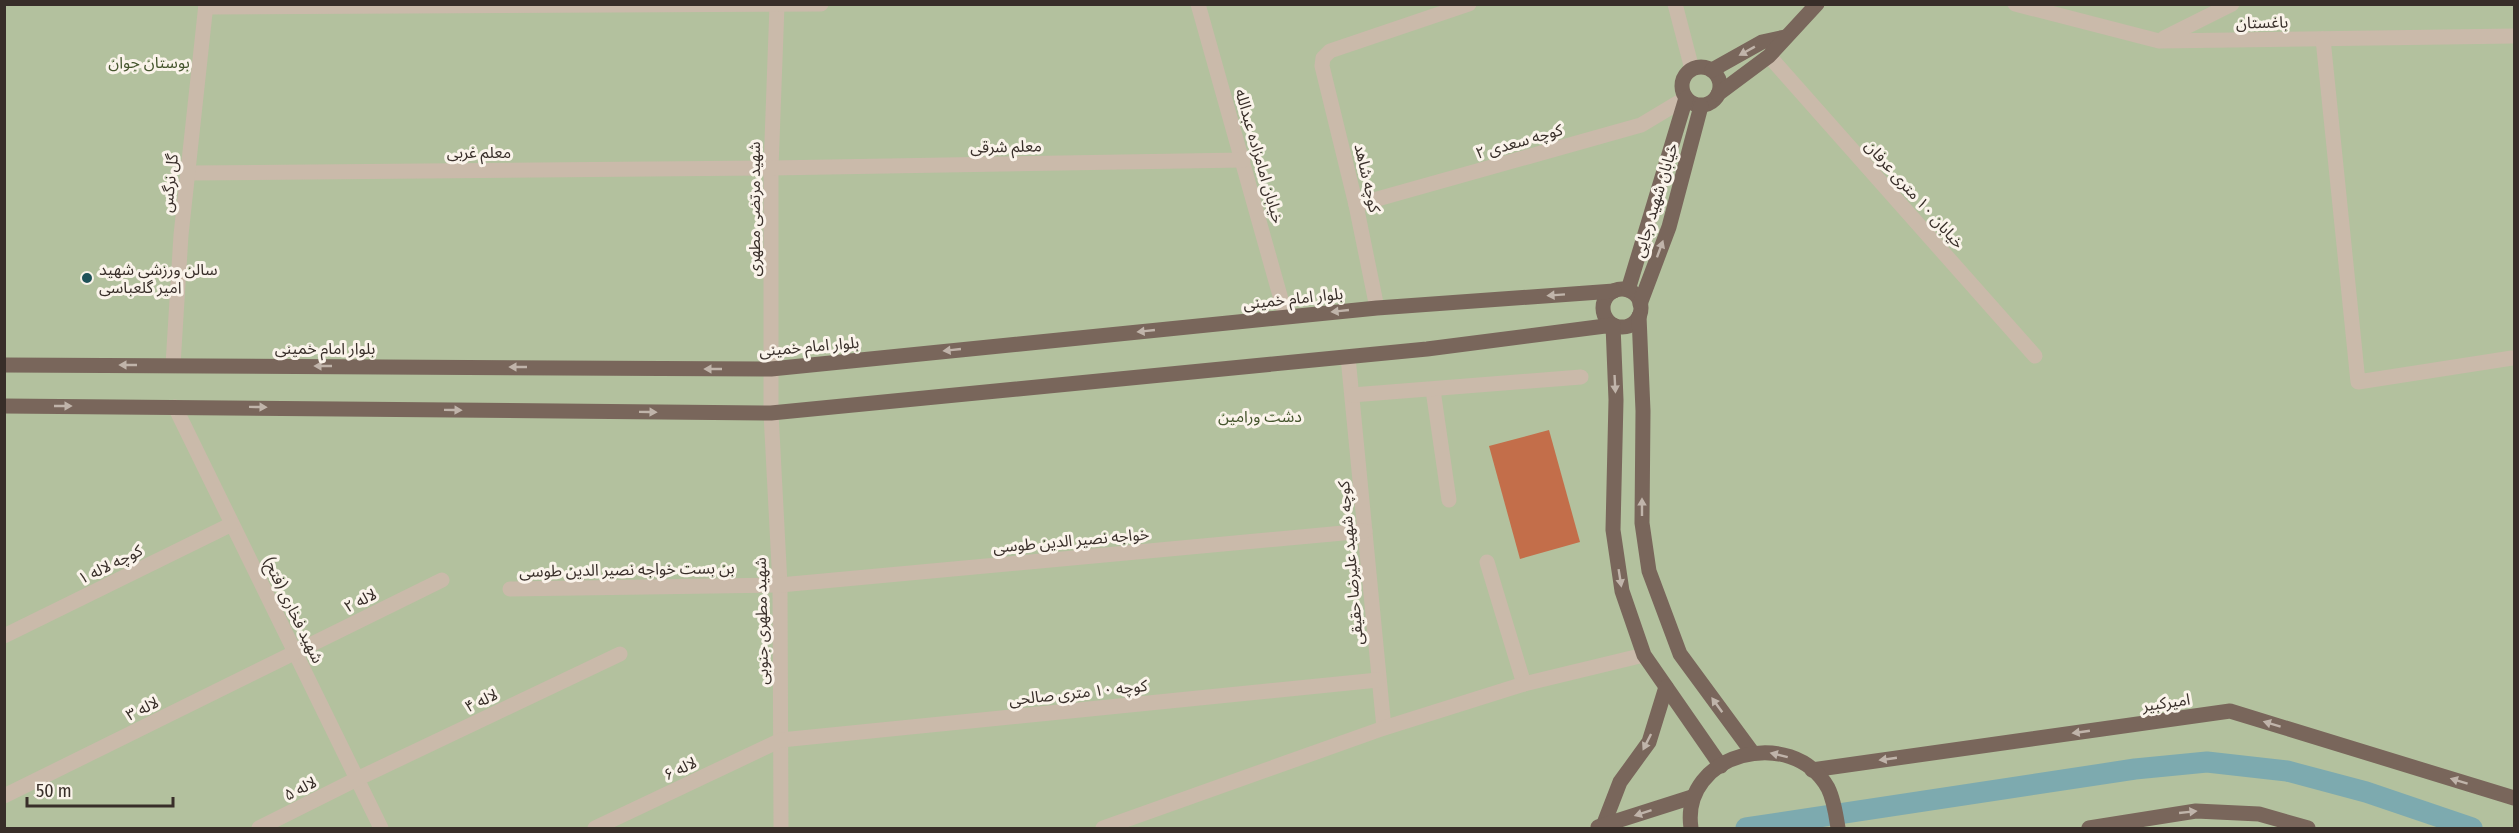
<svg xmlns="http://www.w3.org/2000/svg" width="2519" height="833" font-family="'Fira Sans Condensed','Noto Sans Arabic',sans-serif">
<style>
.green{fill:#b3c19e}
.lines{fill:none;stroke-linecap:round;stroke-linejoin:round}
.canal{stroke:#7daaaf;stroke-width:21}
.building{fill:#c36e4a}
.minor{stroke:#cabaaa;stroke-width:15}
.major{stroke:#79665b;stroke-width:15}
.oneway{fill:#c0b4aa}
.poi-dot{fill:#1f5259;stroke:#faf3ea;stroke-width:2}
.labels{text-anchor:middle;stroke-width:6;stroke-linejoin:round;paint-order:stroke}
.street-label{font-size:16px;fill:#382e29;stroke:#faf3ea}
.park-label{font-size:16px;fill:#45552d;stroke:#faf3ea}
.poi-label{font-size:16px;fill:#382e29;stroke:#faf3ea;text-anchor:start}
</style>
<rect width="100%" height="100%" fill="#f2eade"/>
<rect class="green" x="5" y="5" width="2509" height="823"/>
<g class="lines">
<path class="canal" d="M1746 828 2135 769 2207 762 2287 771 2366 792 2472 828"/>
</g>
<path class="building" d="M1549 430 1580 542 1520 559 1489 446Z"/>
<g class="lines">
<g class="minor">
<path d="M1198 4 1286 317"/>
<path d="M1675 4 1692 69"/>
<path d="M2015 4 2159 41 2514 36"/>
<path d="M777 5 771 168V413L780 585 781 828"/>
<path d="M206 7 821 4"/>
<path d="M2164 38 2232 4"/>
<path d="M2323 39 2358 382 2512 358"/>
<path d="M1769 56 2035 356"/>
<path d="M188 173 771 168 1243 160"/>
<path d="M1356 205 1641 125 1686 98"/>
<path d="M1377 308 1356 205 1322 66 1323 58 1330 51 1469 4"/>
<path d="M1348 357 1384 728"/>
<path d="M173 365 181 235 206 4"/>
<path d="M1433 390 1449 500"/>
<path d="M1352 395 1581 377"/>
<path d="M175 407 381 828"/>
<path d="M1487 562 1524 684"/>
<path d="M510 589 780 585 1365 531"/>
<path d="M4 636 232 524"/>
<path d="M4 796 442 580"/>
<path d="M259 828 357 779 620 654"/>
<path d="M595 828 781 740 1378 680"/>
<path d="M1103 828 1384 728 1524 684 1644 655"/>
</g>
<g class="major">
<circle cx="1701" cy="86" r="19"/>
<path d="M1712 70 1762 42 1785 37"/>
<path d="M1718 94 1769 56 1817 4"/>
<circle cx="1622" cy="308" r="19"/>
<path d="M1628 290 1686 98"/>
<path d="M1640 304 1669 227 1701 106"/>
<path d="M1639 316 1643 411 1642 523 1649 571 1680 654 1752 752"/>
<path d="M4 365 771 369 1377 308 1614 291"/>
<path d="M4 406 771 413 1427 349 1613 325 1616 400 1613 530 1622 591 1644 655 1721 766"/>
<path d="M1812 770 2230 711 2514 798"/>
<path d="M1603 826 1620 782 1649 742 1666 687"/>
<path d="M1598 827 1692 797"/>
<path d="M1691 828C1680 753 1792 724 1828 788 1834 800 1836 815 1838 828"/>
<path d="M2089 828 2196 811 2259 814 2308 828"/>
</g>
</g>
<defs><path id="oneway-solid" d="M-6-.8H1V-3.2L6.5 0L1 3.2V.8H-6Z" transform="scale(1.5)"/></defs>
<g class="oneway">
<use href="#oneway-solid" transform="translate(1747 51) rotate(151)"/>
<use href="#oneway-solid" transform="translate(1660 249) rotate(-70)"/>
<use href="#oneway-solid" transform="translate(1556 295) rotate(176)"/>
<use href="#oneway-solid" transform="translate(1340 311) rotate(174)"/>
<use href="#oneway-solid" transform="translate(1146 331) rotate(174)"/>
<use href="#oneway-solid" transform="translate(952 350) rotate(174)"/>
<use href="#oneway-solid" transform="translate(128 365) rotate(-180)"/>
<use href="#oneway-solid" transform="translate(323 366) rotate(-180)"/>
<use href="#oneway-solid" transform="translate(518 367) rotate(-180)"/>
<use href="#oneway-solid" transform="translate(713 369) rotate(-180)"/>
<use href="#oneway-solid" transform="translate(1615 384) rotate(87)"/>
<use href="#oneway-solid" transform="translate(63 406)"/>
<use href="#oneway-solid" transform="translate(258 407) rotate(1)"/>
<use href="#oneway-solid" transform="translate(453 410) rotate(1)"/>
<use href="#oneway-solid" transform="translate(648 412) rotate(1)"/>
<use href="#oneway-solid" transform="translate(1642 507) rotate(-90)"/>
<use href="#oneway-solid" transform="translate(1620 578) rotate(81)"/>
<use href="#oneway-solid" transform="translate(1717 705) rotate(-126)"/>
<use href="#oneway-solid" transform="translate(2272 724) rotate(-163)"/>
<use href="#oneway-solid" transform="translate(2081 732) rotate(172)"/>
<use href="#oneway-solid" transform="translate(1647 742) rotate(117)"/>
<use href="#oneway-solid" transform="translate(1779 755) rotate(-166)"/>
<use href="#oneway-solid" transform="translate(1888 759) rotate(172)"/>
<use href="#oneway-solid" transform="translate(2459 781) rotate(-163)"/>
<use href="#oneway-solid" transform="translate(2188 812) rotate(-6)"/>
<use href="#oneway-solid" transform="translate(1643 813) rotate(162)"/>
</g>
<circle class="poi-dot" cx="87" cy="278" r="6"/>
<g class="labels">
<g class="street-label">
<text transform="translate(2262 22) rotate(-1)" y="6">باغستان</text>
<text transform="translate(1519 141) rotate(-16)" y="6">کوچه سعدی ۲</text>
<text transform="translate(1006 146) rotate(-1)" y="6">معلم شرقی</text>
<text x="479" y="158">معلم غربی</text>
<text transform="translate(1260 156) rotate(74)" y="6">خیابان امامزاده عبدالله</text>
<text transform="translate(1368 178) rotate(77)" y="6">کوچه شاهد</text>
<text transform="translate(169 183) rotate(-84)" y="6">گل نرگس</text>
<text transform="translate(1915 194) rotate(48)" y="6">خیابان ۱۰ متری عرفان</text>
<text transform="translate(1655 200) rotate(-73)" y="6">خیابان شهید رجایی</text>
<text transform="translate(754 209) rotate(-90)" y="6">شهید مرتضی مطهری</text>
<text transform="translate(1293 298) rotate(-6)" y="6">بلوار امام خمینی</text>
<text transform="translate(809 346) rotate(-5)" y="6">بلوار امام خمینی</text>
<text x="325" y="354">بلوار امام خمینی</text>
<text transform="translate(1071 540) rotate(-5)" y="6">خواجه نصیر الدین طوسی</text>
<text transform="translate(1350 563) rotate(-95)" y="6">کوچه شهید علیرضا حقیقی</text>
<text transform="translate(110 564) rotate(-26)" y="6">کوچه لاله ۱</text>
<text transform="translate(627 569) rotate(-1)" y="6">بن بست خواجه نصیر الدین طوسی</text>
<text transform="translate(360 600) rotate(-27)" y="6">لاله ۲</text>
<text transform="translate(294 610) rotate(64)" y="6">شهید فخاری (فتح)</text>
<text transform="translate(761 621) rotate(-91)" y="6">شهید مطهری جنوبی</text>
<text transform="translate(1078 692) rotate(-6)" y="6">کوچه ۱۰ متری صالحی</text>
<text transform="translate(481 700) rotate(-25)" y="6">لاله ۴</text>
<text transform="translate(2166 702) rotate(-8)" y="6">امیرکبیر</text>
<text transform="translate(142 708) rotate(-26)" y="6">لاله ۳</text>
<text transform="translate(680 768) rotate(-25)" y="6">لاله ۶</text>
<text transform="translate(300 788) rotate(-27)" y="6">لاله ۵</text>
</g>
<g class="park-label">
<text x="149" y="68">بوستان جوان</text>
<text x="1260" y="422">دشت ورامین</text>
</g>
<g class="poi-label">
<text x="99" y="275">سالن ورزشی شهید<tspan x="99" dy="18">امیر گلعباسی</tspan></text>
</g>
</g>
<rect width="2519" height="833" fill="none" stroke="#382e29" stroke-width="12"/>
<path d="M27 797v9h146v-9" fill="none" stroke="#382e29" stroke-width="3"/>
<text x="36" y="797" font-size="18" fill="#382e29" stroke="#faf3ea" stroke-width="4.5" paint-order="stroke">50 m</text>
</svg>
